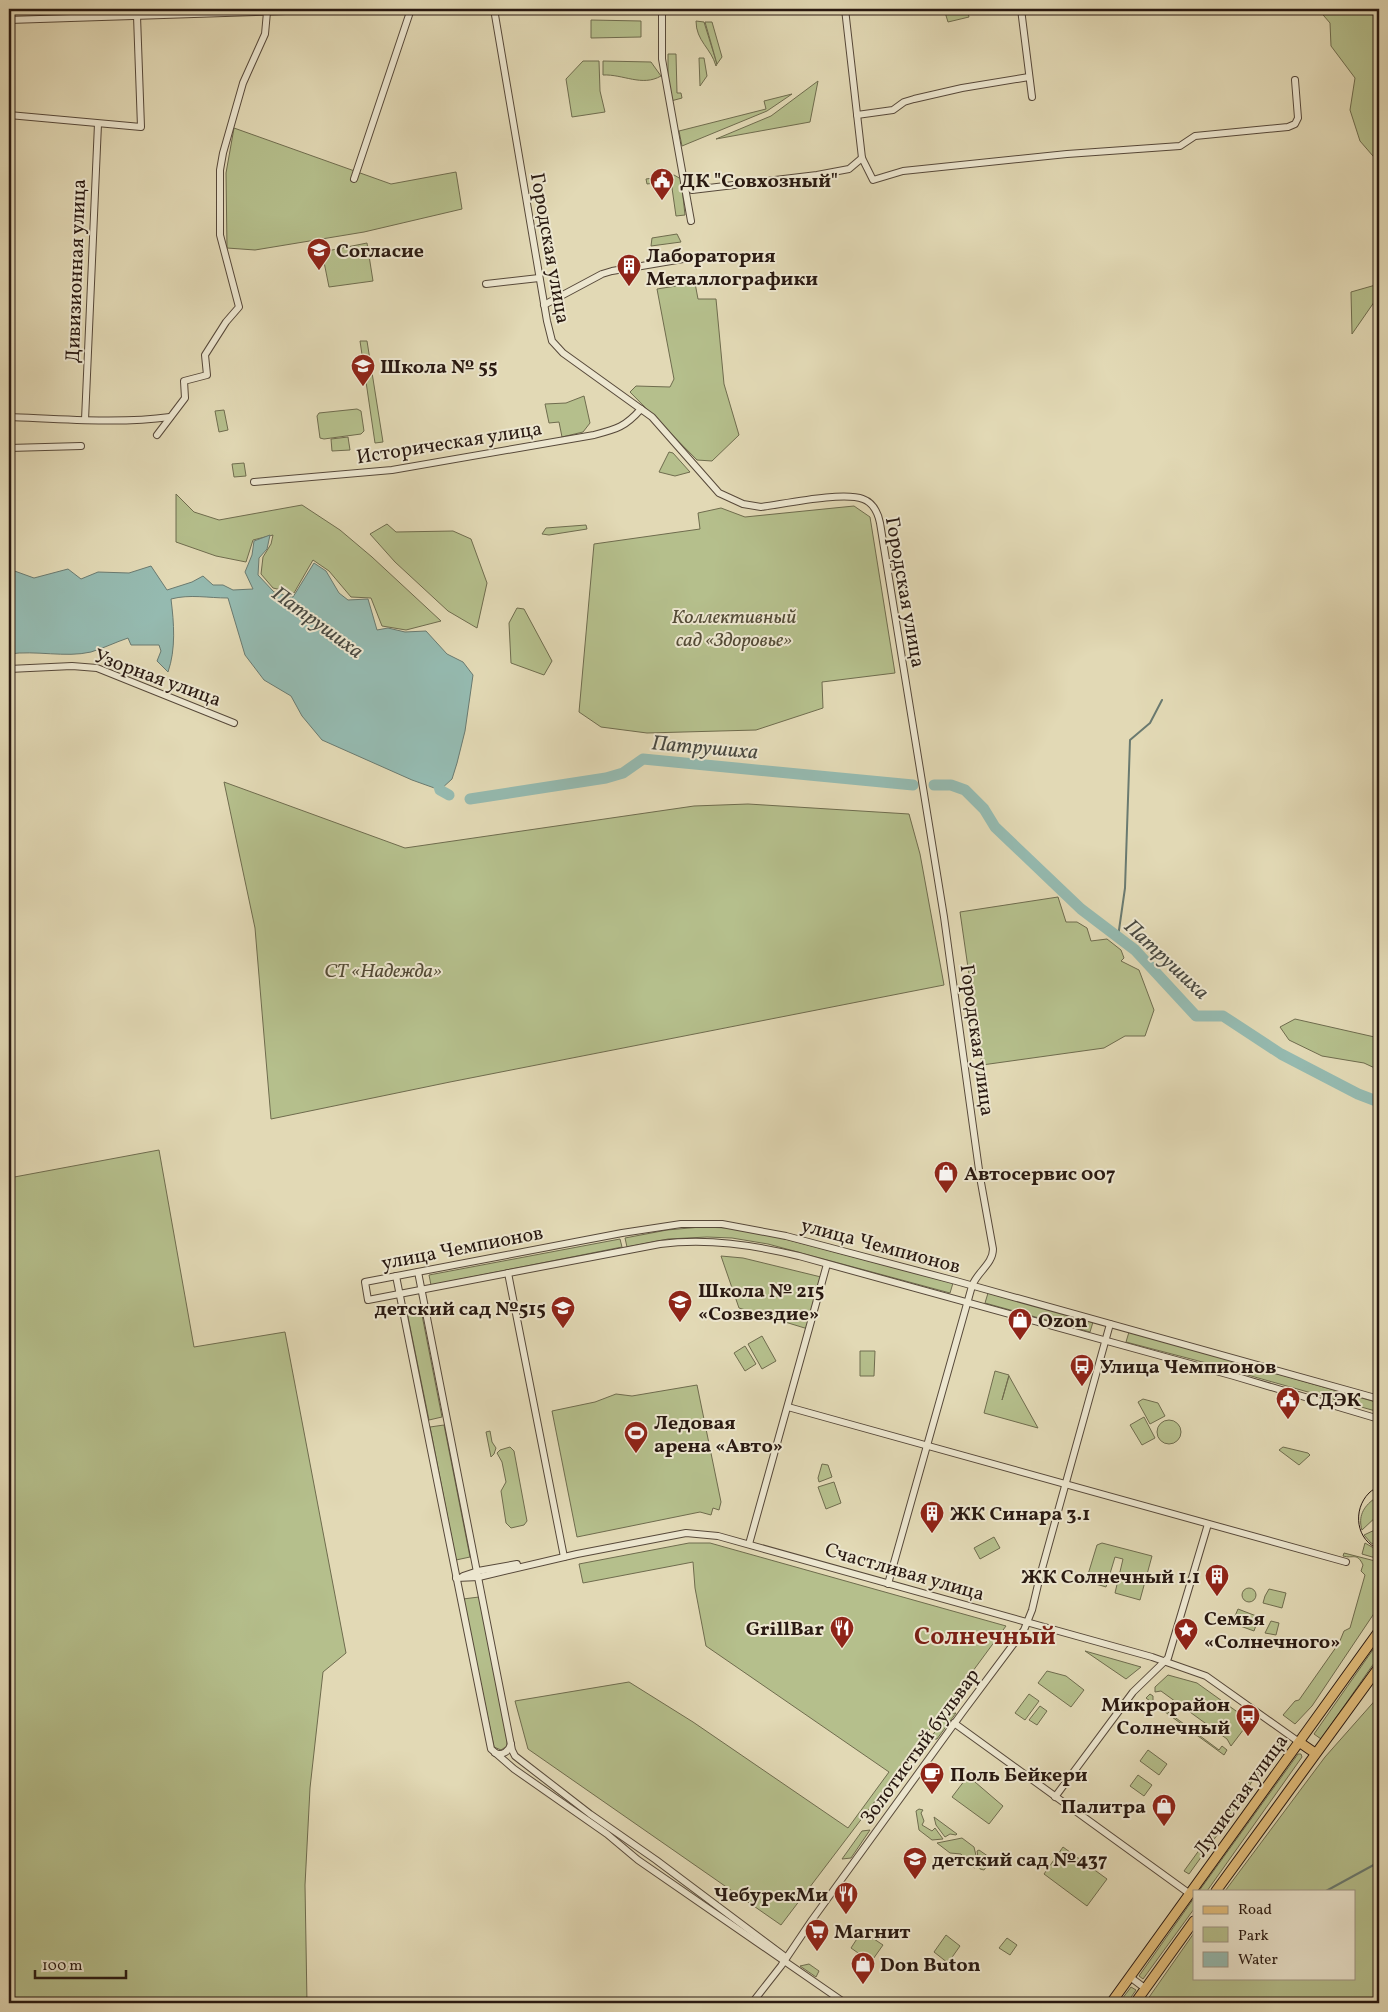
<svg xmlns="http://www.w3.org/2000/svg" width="1388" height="2012" font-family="Vollkorn,serif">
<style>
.green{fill:#b5bf8c;stroke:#6f6c4e}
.water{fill:#95bab0;stroke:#6a7a70}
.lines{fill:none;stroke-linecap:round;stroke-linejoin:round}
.stream{stroke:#6a7a70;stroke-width:2}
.river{stroke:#95bab0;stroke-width:11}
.minor-casing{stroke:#57493a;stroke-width:8}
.major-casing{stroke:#291911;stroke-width:11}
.minor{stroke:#ece6cf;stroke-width:6}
.major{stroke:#e1bc7a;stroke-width:9}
.tram{stroke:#291911;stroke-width:1}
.labels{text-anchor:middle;stroke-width:4;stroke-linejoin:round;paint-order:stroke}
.poi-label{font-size:20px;font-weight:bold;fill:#291911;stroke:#ece6cf;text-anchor:start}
.street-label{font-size:20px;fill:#291911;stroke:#ece6cf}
.park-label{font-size:20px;font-style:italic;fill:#534b36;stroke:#ece6cf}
.water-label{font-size:21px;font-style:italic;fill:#494941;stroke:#ece6cf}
.district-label{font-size:25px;font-weight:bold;fill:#7a1f14;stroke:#ece6cf}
</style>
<rect width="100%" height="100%" fill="#e2d9b5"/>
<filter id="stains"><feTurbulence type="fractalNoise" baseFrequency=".004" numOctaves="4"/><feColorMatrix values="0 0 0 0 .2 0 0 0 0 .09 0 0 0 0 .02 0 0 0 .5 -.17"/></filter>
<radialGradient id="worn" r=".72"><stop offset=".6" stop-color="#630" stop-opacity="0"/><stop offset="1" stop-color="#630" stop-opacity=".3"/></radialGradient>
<g class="green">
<path d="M944 9H967L969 17 948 22Z"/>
<path d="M1318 9H1379V163L1360 141 1350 110 1355 78 1331 46 1330 23Z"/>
<path d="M591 20 641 21V37L591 38Z"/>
<path d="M696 21 704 22 717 64 716 66C711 48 696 41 696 21Z"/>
<path d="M705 22H712L722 57 717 64Z"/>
<path d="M668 54H676L677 93H681L682 98 671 101 668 84Z"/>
<path d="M699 58H704L707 76 700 86Z"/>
<path d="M583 61H599L600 91 605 112 572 117 566 79Z"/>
<path d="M603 61 651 62 661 76C642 87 623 74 603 75Z"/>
<path d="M818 81 810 122 716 139 771 116Z"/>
<path d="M792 94 767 111 682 146 679 131 766 109 764 101Z"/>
<path d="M234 128 391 184 456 172 462 209 364 232 255 250 227 248 226 173Z"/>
<path d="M674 175 681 179 685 215 676 216 671 181 647 184 646 179Z"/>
<path d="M677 234 681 242 651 246 652 238Z"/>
<path d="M367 243 373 281 329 287 322 252Z"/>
<path d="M695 283 698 299H716L724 384 739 435 712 461 697 460 630 392 636 386 670 387 674 379 657 289Z"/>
<path d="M1379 284V295L1352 334 1351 292Z"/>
<path d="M360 341H367L383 442 375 443Z"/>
<path d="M584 396 590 423 583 432 562 437 559 422 549 423 545 404 566 403Z"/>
<path d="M357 409 361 411 364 431 361 434 324 439 320 438 317 416 319 413Z"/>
<path d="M224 410 228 430 219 432 215 411Z"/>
<path d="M348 437 350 450 332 451 331 439Z"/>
<path d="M669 452 673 453 690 472 675 476 659 472Z"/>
<path d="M244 463 246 476 234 477 232 464Z"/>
<path d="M176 494 194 512 219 520 302 505 340 530 372 557 441 621 406 630 382 626 371 598 351 597 329 571 313 560 294 593 273 588 261 574 263 557 271 544 273 535 253 540 246 562 216 556 176 542Z"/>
<path d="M854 506 870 517 895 673 822 682 823 708 756 730 647 733 601 727 579 712 594 544 700 529 698 513 721 508 745 517Z"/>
<path d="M387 524 396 532 453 531 471 539 487 583 477 628 448 611 395 562 370 534Z"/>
<path d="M586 525 587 529 549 535 542 534 546 528Z"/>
<path d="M517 608 524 609 552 661 544 675 511 663 509 623Z"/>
<path d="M224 782 405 848 694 806 748 804 909 814 920 854 944 985 450 1082 271 1119 255 928Z"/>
<path d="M1058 897 1066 922H1077L1087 928 1091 941 1107 939 1121 950 1124 958 1121 961 1139 970 1154 1010 1145 1036H1125L1104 1048 982 1065 960 912Z"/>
<path d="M1295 1019 1379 1038V1070L1364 1063 1322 1056 1289 1040 1280 1027Z"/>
<path d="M159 1150 194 1347 285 1332 346 1653 323 1672 310 1788 305 1885 307 2003H9V1178Z"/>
<path d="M701 1227 730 1228 770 1235 953 1283 950 1293 768 1244 732 1238 707 1237 668 1239 627 1247 625 1238 667 1230Z"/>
<path d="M620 1239 622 1247 431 1285 429 1275Z"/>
<path d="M721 1256 743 1258 821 1277 808 1329 739 1308Z"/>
<path d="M988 1293 1093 1322 1090 1332 985 1303Z"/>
<path d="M421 1310 442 1417 429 1420 407 1312Z"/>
<path d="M1129 1332 1236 1361 1233 1370 1126 1342Z"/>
<path d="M762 1336 776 1361 762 1369 748 1344Z"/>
<path d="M745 1346 756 1364 745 1371 734 1353Z"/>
<path d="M860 1351H875L874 1376H860Z"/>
<path d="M1240 1363 1379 1403V1412L1237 1372Z"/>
<path d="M995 1371 1009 1375 1002 1400 1009 1376 1038 1428 984 1413Z"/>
<path d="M697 1385 721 1502 719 1510 713 1508 711 1515 700 1512 577 1537 552 1411 595 1402 616 1394 632 1396Z"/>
<path d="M1143 1399 1158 1403 1165 1416 1150 1424 1138 1402Z"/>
<path d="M1144 1417 1155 1438 1142 1445 1130 1425Z"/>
<circle cx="1169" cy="1432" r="12"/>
<path d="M444 1425 470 1557 456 1560 430 1427Z"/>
<path d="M490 1431 492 1442 496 1448 494 1454 491 1457 486 1432Z"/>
<path d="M510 1447 514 1451 527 1521 524 1525 511 1528 506 1523 501 1491 506 1482 502 1462 497 1453 500 1450Z"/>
<path d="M1283 1447 1308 1453 1310 1455 1299 1465 1279 1450Z"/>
<path d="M822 1464 828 1465 832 1477 819 1482 818 1478Z"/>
<path d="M834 1482 841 1503 826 1509 818 1487Z"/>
<path d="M1374 1499 1379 1500V1514L1362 1530C1358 1517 1363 1507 1374 1499Z"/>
<path d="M1379 1528V1547L1371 1543 1364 1535Z"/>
<path d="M994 1537 1000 1548 980 1559 974 1548Z"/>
<path d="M689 1543H710L1006 1626 942 1713 781 1925 528 1749 515 1701 629 1682 693 1722 848 1828 889 1772 706 1646 695 1588 693 1562 583 1583 579 1564Z"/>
<path d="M1102 1543 1152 1556 1140 1600 1115 1593 1123 1559 1115 1557 1106 1587 1086 1581 1097 1545Z"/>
<path d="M1365 1543 1379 1551V1559L1362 1554Z"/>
<path d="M1344 1553 1379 1562V1606L1312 1706 1295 1724 1283 1715 1295 1701 1299 1700 1339 1643 1344 1631 1350 1628 1365 1575 1361 1571 1363 1565C1357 1552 1353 1559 1343 1556Z"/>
<circle cx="1249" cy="1595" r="7"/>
<path d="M1269 1589 1286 1593 1282 1608 1263 1603 1265 1596Z"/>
<path d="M479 1597 507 1739V1746L501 1750 494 1747 463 1599Z"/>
<path d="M1238 1609 1259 1617 1254 1631 1232 1623Z"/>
<path d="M1271 1621 1279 1623 1276 1635 1265 1633Z"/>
<path d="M1379 1641V1656L1321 1739 1314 1734Z"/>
<path d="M1085 1651 1141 1667 1126 1679Z"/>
<path d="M1047 1671 1066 1676 1084 1690 1071 1707 1038 1683Z"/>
<path d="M1168 1675 1197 1683 1250 1721 1231 1746 1227 1739 1161 1691 1155 1692V1687Z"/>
<path d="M1029 1694 1039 1701 1025 1720 1015 1713Z"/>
<path d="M1150 1694 1153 1696V1701L1219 1750 1222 1746 1227 1750 1224 1755 1146 1698Z"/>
<path d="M1379 1696V2003H1145L1194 1933V1978H1354V1891H1225L1325 1757Z"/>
<path d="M1040 1706 1047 1711 1037 1725 1029 1720Z"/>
<path d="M956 1713 937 1739H930L947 1714Z"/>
<path d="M1279 1743 1281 1744 1260 1775 1255 1772 1258 1768 1260 1769Z"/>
<path d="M1148 1750 1167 1764 1159 1775 1140 1761Z"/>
<path d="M1298 1754H1301L1302 1757 1207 1891H1199Z"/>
<path d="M1138 1775 1152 1785 1144 1796 1130 1786Z"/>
<path d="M968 1776 1003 1806 989 1824 952 1797Z"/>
<path d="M1250 1780 1252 1781 1241 1802 1189 1874 1184 1871Z"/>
<path d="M919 1809 923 1810 921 1813 924 1821 922 1825 932 1831 935 1828 943 1839 932 1840 919 1830 916 1811Z"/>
<path d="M934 1817 957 1834 956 1835 950 1834 945 1837 936 1825Z"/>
<path d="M870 1830 851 1858 842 1859 862 1831Z"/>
<path d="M962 1838 974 1847 978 1864 975 1868 971 1866 961 1854 950 1853 937 1843Z"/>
<path d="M1063 1847 1107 1879 1087 1906 1044 1874Z"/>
<path d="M979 1850 992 1859 984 1870 980 1869 977 1851Z"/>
<path d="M1194 1898V1909L1143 1979 1139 1976Z"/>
<path d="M862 1931 883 1945 871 1962 851 1948Z"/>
<path d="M946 1935 960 1946 948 1963 934 1952Z"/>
<path d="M1007 1938 1017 1945 1010 1955 999 1948Z"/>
<path d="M809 1964 819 1971 816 1977 800 1966Z"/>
<path d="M1131 1987 1136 1990 1127 2003H1119Z"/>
</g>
<path class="water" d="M270 535 267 549 259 558 258 575 274 592 293 597 314 563 326 571 339 593 348 600 368 599 377 630 388 628 405 632 426 631 447 654 463 662 473 675 465 731 457 763 452 779 440 790 412 780 322 740 302 716 291 696 264 680 245 655 228 598C208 598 190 594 171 599 174 623 176 649 168 672L157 661 161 651 159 645H131L128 638C116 642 104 648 91 652 65 658 36 650 9 654V569L34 578 68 569 81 579 98 572 129 573 151 566 167 590 192 582 203 576 213 585H223L233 590 253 589 245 572 252 555 254 541Z"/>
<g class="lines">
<g class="stream">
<path d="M1118 937 1125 888 1130 740 1150 723 1162 700"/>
<path d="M1326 1891 1379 1862"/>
</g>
<g class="river">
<path d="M436 776 440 790 449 795"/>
<path d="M934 785H951L965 790 984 809 995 827 1081 909 1135 950 1196 1016H1223L1281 1054 1358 1094 1379 1102"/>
<path d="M470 799 606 778 623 773 643 759 913 785"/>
</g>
<defs>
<g id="minor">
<path d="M494 9 547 321 552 341 563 353 652 417 719 493 743 504 761 507C784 504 843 491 863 499 874 503 878 513 880 523L944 917 980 1177 993 1249C993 1264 977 1272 972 1286L888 1584"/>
<path d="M662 9V59L691 221"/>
<path d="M845 9 862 158 873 180 903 171 1067 154 1180 146 1195 136 1288 127 1295 124 1298 118 1295 80"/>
<path d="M1021 9 1032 97"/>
<path d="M9 20 348 9"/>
<path d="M9 115 141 127 137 16"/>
<path d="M857 115 893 110 904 102 914 99 962 88 1029 77"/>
<path d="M354 179 411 9"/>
<path d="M685 182 692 190 817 175 849 169 862 158"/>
<path d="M486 284 539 278"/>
<path d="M544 305 602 274 612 271 683 259"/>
<path d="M9 417C60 419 120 424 170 417"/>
<path d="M85 420 98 124"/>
<path d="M157 435 185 398 184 381 207 375 205 355 226 322 239 307 220 235V170L223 153 243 83 265 34 267 12"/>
<path d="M9 448 81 446"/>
<path d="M254 482 392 470 594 435C617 429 625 427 641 409"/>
<path d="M9 669 72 666 97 668 234 723"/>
<path d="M418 1272 512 1750 515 1756 590 1814 656 1860 784 1956"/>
<path d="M508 1273 564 1557"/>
<path d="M396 1276 491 1749 514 1769 607 1834 638 1860 845 2003"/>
<path d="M1379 1399 956 1281 786 1236 722 1224H681L622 1233 365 1282 368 1300 660 1244C708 1238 753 1245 799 1256L1234 1376 1379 1419"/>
<path d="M788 1407 1346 1562"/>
<path d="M749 1544 827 1264"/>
<path d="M463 1576 478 1571 517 1564"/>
<path d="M456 1578 479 1577 577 1554 686 1533 718 1536 1152 1657 1206 1676 1299 1742"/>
<path d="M954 1723 1190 1894"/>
<path d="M495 1753C503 1756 509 1751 511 1744"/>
<path d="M1055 1797 1133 1692 1168 1658 1208 1524"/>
<path d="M1130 1977 1146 1989"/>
<path d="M752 2003 781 1966 812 1920 962 1713 1024 1630 1032 1610 1040 1576 1110 1324"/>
</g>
<g id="major">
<path d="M1299 1742 1315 1753"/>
<path d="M1216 1891 1379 1667"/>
<path d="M1111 2003 1379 1631"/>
<path d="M1135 2003 1194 1921"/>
</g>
</defs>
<use href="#minor" class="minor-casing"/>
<use href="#major" class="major-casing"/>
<use href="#minor" class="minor"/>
<use href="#major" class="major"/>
<path class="tram" d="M1379 1486C1376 1488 1372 1490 1369 1493 1352 1510 1356 1541 1379 1549"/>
</g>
<defs>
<symbol id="civic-pin" viewBox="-11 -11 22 30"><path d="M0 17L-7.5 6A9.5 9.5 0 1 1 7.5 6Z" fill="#8f2418" stroke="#ece6cf"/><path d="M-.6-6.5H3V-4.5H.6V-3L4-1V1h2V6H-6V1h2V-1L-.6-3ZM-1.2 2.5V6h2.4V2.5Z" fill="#fff"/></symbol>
<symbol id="school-pin" viewBox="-11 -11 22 30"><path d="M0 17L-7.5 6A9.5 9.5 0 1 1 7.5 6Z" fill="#8f2418" stroke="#ece6cf"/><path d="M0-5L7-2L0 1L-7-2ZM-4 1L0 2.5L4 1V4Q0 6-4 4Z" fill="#fff"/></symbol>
<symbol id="building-pin" viewBox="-11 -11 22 30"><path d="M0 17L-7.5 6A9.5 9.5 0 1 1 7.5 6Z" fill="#8f2418" stroke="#ece6cf"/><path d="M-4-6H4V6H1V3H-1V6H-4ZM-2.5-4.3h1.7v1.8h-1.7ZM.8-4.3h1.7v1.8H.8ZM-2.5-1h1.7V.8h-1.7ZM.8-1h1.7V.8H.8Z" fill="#fff"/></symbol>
<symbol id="shop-pin" viewBox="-11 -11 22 30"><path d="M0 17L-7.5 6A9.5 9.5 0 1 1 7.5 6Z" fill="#8f2418" stroke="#ece6cf"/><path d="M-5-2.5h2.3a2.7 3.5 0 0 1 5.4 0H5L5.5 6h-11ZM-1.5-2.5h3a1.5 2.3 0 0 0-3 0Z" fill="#fff"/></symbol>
<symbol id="bus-pin" viewBox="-11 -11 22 30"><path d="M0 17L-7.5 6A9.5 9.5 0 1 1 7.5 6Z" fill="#8f2418" stroke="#ece6cf"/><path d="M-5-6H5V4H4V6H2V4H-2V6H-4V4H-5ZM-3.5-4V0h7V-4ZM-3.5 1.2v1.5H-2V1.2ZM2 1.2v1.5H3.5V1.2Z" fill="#fff"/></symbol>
<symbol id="stadium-pin" viewBox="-11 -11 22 30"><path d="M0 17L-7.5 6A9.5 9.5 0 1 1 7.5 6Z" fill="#8f2418" stroke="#ece6cf"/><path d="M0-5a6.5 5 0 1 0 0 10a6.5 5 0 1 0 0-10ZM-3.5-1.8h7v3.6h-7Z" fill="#fff"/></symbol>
<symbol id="restaurant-pin" viewBox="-11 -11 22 30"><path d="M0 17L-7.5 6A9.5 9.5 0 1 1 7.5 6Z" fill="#8f2418" stroke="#ece6cf"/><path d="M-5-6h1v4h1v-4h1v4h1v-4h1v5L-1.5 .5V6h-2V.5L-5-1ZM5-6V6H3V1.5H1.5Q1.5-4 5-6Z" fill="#fff"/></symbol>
<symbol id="sight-pin" viewBox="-11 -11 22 30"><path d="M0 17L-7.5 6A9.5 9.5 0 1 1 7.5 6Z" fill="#8f2418" stroke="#ece6cf"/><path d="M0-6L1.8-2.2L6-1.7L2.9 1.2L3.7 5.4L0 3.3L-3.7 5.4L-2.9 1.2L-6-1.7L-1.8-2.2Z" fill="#fff"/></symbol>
<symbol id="cafe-pin" viewBox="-11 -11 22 30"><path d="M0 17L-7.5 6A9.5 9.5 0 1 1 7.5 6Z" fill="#8f2418" stroke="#ece6cf"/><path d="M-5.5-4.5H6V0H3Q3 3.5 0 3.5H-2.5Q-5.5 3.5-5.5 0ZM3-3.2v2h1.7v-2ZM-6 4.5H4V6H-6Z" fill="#fff"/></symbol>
<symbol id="supermarket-pin" viewBox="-11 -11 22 30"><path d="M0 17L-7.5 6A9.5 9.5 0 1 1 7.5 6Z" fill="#8f2418" stroke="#ece6cf"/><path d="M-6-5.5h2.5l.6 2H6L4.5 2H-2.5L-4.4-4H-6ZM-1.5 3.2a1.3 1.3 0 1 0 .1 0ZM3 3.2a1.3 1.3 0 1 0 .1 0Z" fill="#fff"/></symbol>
</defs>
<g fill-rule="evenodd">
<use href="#civic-pin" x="648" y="166" width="28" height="38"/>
<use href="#school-pin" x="305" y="236" width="28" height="38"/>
<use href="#building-pin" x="615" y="252" width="28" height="38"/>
<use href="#school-pin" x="349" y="352" width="28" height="38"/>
<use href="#shop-pin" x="932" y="1159" width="28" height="38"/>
<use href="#school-pin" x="666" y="1288" width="28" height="38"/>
<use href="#school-pin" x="549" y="1294" width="28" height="38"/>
<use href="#shop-pin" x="1006" y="1306" width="28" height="38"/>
<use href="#bus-pin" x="1068" y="1352" width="28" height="38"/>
<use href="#civic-pin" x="1274" y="1385" width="28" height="38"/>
<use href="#stadium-pin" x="622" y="1419" width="28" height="38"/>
<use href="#building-pin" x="918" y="1499" width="28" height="38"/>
<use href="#building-pin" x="1203" y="1562" width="28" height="38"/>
<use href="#restaurant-pin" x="828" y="1614" width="28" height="38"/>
<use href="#sight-pin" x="1172" y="1616" width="28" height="38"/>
<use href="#bus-pin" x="1234" y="1702" width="28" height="38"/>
<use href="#cafe-pin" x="918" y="1760" width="28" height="38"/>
<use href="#shop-pin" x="1150" y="1792" width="28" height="38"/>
<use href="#school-pin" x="901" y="1845" width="28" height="38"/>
<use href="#restaurant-pin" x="832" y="1880" width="28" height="38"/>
<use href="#supermarket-pin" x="803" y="1917" width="28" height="38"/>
<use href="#shop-pin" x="849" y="1950" width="28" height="38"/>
</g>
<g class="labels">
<g class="poi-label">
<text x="680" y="187">ДК "Совхозный"</text>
<text x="336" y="257">Согласие</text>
<text x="646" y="262">Лаборатория<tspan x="646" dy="23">Металлографики</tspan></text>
<text x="380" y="373">Школа № 55</text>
<text x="964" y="1180">Автосервис 007</text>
<text x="698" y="1297">Школа № 215<tspan x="698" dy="23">«Созвездие»</tspan></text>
<text x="546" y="1315" text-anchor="end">детский сад №515</text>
<text x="1038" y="1327">Ozon</text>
<text x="1100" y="1373">Улица Чемпионов</text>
<text x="1306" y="1406">СДЭК</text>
<text x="654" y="1429">Ледовая<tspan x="654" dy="23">арена «Авто»</tspan></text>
<text x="950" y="1520">ЖК Синара 3.1</text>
<text x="1200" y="1583" text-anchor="end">ЖК Солнечный 1.1</text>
<text x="1204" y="1625">Семья<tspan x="1204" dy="23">«Солнечного»</tspan></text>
<text x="824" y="1635" text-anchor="end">GrillBar</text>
<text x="1230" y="1711" text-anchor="end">Микрорайон<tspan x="1230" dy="23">Солнечный</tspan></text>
<text x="950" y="1781">Поль Бейкери</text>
<text x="1146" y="1813" text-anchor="end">Палитра</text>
<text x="932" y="1866">детский сад №437</text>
<text x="828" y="1901" text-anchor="end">ЧебурекМи</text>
<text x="834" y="1938">Магнит</text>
<text x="880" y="1971">Don Buton</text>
</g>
<g class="street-label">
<text transform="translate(551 248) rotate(80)" y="7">Городская улица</text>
<text transform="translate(75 271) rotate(-88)" y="7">Дивизионная улица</text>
<text transform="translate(449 442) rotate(-9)" y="7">Историческая улица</text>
<text transform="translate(906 592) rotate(80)" y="7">Городская улица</text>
<text transform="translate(158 677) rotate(20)" y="7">Узорная улица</text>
<text transform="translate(978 1040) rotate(82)" y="7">Городская улица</text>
<text transform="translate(881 1245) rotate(15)" y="7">улица Чемпионов</text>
<text transform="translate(462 1247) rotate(-11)" y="7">улица Чемпионов</text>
<text transform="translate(905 1571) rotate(16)" y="7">Счастливая улица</text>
<text transform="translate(919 1746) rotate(-54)" y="7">Золотистый бульвар</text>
<text transform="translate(1240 1795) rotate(-54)" y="7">Лучистая улица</text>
</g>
<g class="park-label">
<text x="734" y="623">Коллективный<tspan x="734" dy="23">сад «Здоровье»</tspan></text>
<text x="383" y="977">СТ «Надежда»</text>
</g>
<g class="water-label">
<text transform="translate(318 622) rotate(36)" y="7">Патрушиха</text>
<text transform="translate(705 747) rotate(5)" y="7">Патрушиха</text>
<text transform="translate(1167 959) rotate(43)" y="7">Патрушиха</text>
</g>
<g class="district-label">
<text x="985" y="1644">Солнечный</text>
</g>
</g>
<rect width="1388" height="2012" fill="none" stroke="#e2d9b5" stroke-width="30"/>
<rect x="10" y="10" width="1368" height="1992" fill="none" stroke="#291911" stroke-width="2.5"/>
<rect x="15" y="15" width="1358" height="1982" fill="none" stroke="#291911"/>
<rect x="1193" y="1890" width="162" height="90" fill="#ece6cf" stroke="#9e9483"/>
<rect x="1203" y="1906" width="25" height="8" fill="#e1bc7a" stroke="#9e9483"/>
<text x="1238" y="1914" font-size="15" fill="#291911">Road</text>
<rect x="1203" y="1927" width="25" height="15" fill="#b5bf8c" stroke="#9e9483"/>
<text x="1238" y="1940" font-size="15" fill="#291911">Park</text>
<rect x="1203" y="1952" width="25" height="15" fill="#95bab0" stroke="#9e9483"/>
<text x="1238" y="1964" font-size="15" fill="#291911">Water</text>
<path d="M35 1970v8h91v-8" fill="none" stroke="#291911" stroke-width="2.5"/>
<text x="42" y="1970" font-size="15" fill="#291911" stroke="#ece6cf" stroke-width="4" paint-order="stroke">100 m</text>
<rect width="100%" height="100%" filter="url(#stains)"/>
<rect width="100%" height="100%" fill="url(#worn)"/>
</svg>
